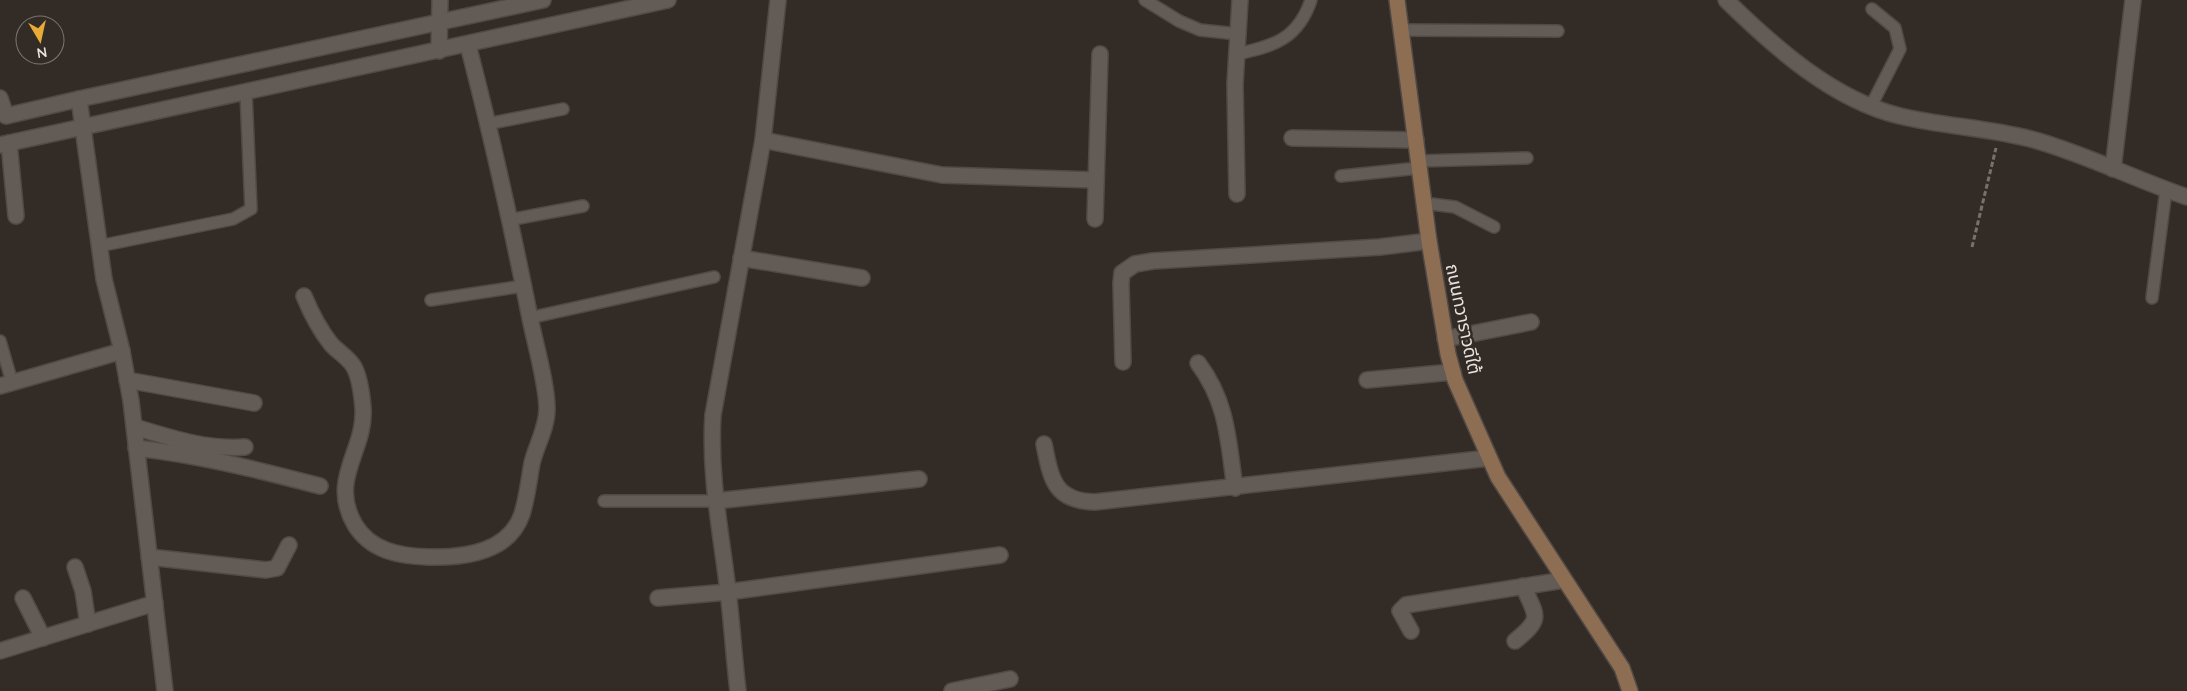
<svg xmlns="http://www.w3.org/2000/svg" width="2187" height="691" font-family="Quicksand,'Noto Sans Thai',sans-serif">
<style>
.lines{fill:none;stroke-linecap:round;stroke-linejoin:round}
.lane-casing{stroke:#504945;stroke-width:14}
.street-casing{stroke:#504945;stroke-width:18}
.secondary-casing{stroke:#504945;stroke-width:18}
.path{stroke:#77716c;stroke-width:3;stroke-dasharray:5 2.5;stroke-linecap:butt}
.lane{stroke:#635b56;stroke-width:11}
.street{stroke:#635b56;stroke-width:15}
.secondary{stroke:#8e6e52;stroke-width:15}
.labels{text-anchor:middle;stroke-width:5;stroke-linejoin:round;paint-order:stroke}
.street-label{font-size:18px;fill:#e8e3e0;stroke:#322b26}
</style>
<rect width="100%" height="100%" fill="#322b26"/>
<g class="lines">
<defs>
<g id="lane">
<path d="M1145 0 1179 21 1200 30 1238 34"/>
<path d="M1402 30 1558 31"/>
<path d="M1237 54C1274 46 1298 39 1311 0"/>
<path d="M1871 106 1900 49 1895 28 1872 9"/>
<path d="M487 124 563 109"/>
<path d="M1418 161 1527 158"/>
<path d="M1341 176 1419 168"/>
<path d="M1423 203 1455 207 1494 227"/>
<path d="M508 220 583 206"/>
<path d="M99 246 233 219 251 209 246 93"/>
<path d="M2152 298 2166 190"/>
<path d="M431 300 523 286"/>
<path d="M529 318 714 277"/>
<path d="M0 341 12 382"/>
<path d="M604 501H715"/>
</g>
<g id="street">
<path d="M1726 0C1774 47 1833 100 1900 116 1946 127 1994 128 2038 141 2089 156 2137 180 2187 197"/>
<path d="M439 51 440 0"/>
<path d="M0 98 6 116 79 99"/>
<path d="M1292 138 1416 140"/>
<path d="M763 140 942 175 1096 180"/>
<path d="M9 143 16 216"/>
<path d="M0 145 668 0"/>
<path d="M2113 169 2133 0"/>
<path d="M1237 194 1235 84 1240 0"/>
<path d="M1095 219 1100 54"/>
<path d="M741 258 862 278"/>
<path d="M304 296C311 313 319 329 331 344 338 352 349 358 354 367 360 378 362 396 363 408 366 451 328 479 355 525 371 551 399 556 428 557 463 558 509 553 522 514 527 498 529 480 532 463 536 446 547 428 547 409 547 383 534 340 529 313 511 223 491 133 468 45"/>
<path d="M1445 339 1531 322"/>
<path d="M1123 362 1121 283 1122 273 1135 264 1153 261 1380 247 1429 241"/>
<path d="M1198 363C1228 403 1228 441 1235 488"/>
<path d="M127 380 254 403"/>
<path d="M1367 380 1453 372"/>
<path d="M0 386 122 351"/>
<path d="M135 427C171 438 207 450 245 447"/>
<path d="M1044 444C1051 479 1054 501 1095 502L1489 458"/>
<path d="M136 448C199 455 259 470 320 486"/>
<path d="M715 501 919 479"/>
<path d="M149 557 266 570 277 568 289 545"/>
<path d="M75 567 83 591 88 624"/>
<path d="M23 598 43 638"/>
<path d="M658 598 728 592 1000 555"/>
<path d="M1411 631 1400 611 1406 605 1564 580"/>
<path d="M1515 641C1543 618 1537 617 1523 586"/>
<path d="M0 651 155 603"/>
<path d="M165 691 131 401 122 351 104 279 79 99 543 0"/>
<path d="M738 691C734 658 732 624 728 591 721 532 709 475 713 415L763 140 778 0"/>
<path d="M952 691 1010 679"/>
</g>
<path id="secondary" d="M1397 0 1429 241 1448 354 1455 380 1498 477 1622 668 1630 691"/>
</defs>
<use href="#lane" class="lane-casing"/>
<use href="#street" class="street-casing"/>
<use href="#secondary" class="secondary-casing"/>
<path class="path" d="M1972 247 1996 148"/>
<use href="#lane" class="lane"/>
<use href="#street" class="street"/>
<use href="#secondary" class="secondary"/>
</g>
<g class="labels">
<g class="street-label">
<text transform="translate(1463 319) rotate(78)" y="6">ถนนทวาราวดีใต้</text>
</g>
</g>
<g transform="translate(40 40) rotate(171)"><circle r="24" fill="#322b26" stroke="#7b7570"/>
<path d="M0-4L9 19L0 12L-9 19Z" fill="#e9ab38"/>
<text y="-8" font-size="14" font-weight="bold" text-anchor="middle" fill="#e8e3e0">N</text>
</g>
</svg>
